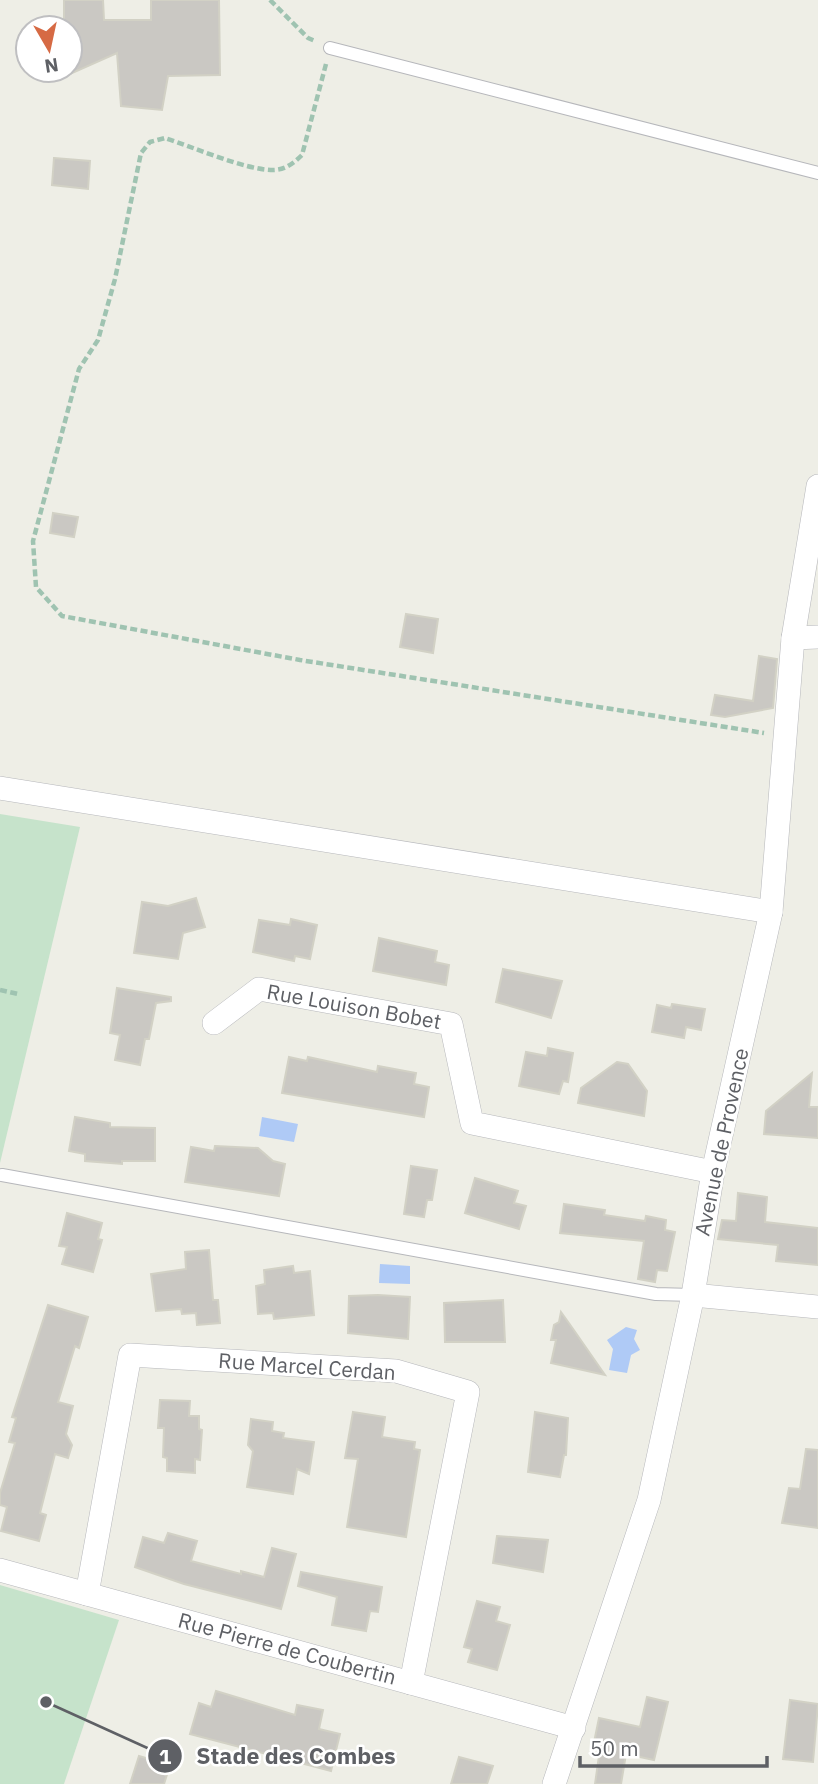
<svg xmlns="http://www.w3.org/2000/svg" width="818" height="1784" font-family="'IBM Plex Sans',sans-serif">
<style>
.green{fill:#c6e3cb}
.water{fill:#afcaf6}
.building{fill:#cac8c3;stroke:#d2d1c5;stroke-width:2}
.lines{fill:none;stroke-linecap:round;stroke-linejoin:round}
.service-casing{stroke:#b6b7bb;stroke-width:14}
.minor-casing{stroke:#b6b7bb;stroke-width:24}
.path{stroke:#9fc3b1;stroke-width:4.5;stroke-dasharray:7 3.5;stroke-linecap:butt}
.service{stroke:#fff;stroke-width:12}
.minor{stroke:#fff;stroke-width:23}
.labels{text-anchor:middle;stroke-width:5;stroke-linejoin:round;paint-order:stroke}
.street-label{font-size:21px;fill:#5e6065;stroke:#fff}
.leader{fill:none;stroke:#5e6065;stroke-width:2.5}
.callout-dot{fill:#5e6065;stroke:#fff;stroke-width:2.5}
.mark-label{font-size:21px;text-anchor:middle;font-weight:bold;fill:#fff}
.callout-label{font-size:23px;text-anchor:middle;font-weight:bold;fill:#5e6065;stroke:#fff;stroke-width:5;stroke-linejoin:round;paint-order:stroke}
</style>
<rect width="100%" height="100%" fill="#eeeee6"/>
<g class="green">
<path d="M0 814 80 827 0 1163Z"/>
<path d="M0 1585 119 1620 64 1784H0Z"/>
</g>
<g class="water">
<path d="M262 1117 298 1124 294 1142 259 1136Z"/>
<path d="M380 1264 410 1266V1284L379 1283Z"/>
<path d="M626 1327 637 1330 634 1339 640 1350 631 1355 627 1373 609 1370 613 1349 607 1340Z"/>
</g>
<g class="building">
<path d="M64 0H103L104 20H151V0H219L220 75 168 76 162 110 121 106 117 53 70 74V28H64Z"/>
<path d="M54 158 90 161 88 189 52 185Z"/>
<path d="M53 513 78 517 74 537 50 533Z"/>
<path d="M406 614 438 619 433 653 400 647Z"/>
<path d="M759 656 777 659 773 708 725 717 711 715 715 695 753 701Z"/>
<path d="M196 898 205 927 183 933 178 959 134 953 142 902 168 906Z"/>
<path d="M291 919 317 925 310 959 295 956 294 961 253 952 259 920 290 925Z"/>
<path d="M379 938 437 951 435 962 449 965 446 985 373 971Z"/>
<path d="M503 969 562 981 551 1018 496 1002Z"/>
<path d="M117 988 171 997V1001L156 1003 149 1039H145L140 1065 115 1060 120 1035 110 1033Z"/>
<path d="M672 1004 705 1009 701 1030 686 1027 684 1038 652 1032 657 1005 671 1008Z"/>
<path d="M548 1048 573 1053 568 1082 563 1081 559 1094 519 1086 526 1052 547 1056Z"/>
<path d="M289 1057 307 1061 308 1057 377 1072 378 1066 416 1073 414 1084 429 1087 424 1117 282 1093Z"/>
<path d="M617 1062 628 1064 647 1091 644 1116 578 1103 581 1088Z"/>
<path d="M812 1073 809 1107H818V1138L764 1134 766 1111Z"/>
<path d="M75 1117 110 1123V1127L155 1128V1161H122V1164L85 1161V1154L69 1151Z"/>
<path d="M215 1146 258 1148 273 1161 285 1164 279 1196 185 1182 191 1147 214 1151Z"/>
<path d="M411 1166 437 1170 432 1200H427L424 1217 404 1214Z"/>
<path d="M475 1178 518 1191 514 1203 526 1206 519 1229 465 1213Z"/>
<path d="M738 1193 767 1197 765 1222 818 1228V1265L776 1261 778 1245 718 1239 722 1220 736 1221Z"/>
<path d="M564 1204 605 1210 604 1215 645 1221 646 1216 666 1220 665 1230 675 1232 667 1271 657 1270 655 1282 638 1279 644 1241 560 1233Z"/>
<path d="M67 1213 102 1223 98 1239 102 1240 93 1272 62 1264 67 1247 59 1246Z"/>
<path d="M209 1250 213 1300H218L220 1323 197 1325 196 1313 182 1314 181 1309 156 1311 151 1274 186 1269 185 1252Z"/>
<path d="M293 1266 294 1273 310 1271 314 1315 274 1319 273 1313 258 1314 256 1286 265 1284 264 1270Z"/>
<path d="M378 1295 410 1297 408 1339 348 1333 349 1296Z"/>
<path d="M503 1300 505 1342H445L444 1303Z"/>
<path d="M48 1305 88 1317 79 1348 75 1346 58 1402 73 1406 66 1434 72 1445 68 1458 55 1454 40 1513 46 1515 39 1541 1 1531 7 1507 0 1505V1493L15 1443 9 1442 16 1418 12 1417Z"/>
<path d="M561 1312 571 1326 605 1375 551 1363 556 1340H551L554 1325 559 1322Z"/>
<path d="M160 1400 190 1401 189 1416H199V1429L202 1430 200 1460 195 1459V1473L167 1471V1458L163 1457 164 1428H158Z"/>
<path d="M353 1412 385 1417 382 1437 415 1442 414 1449 420 1450 406 1537 347 1527 358 1459 345 1458Z"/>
<path d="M535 1412 568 1418 566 1455H564L560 1477 528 1472Z"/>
<path d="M251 1419 273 1422 272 1431 284 1433 283 1438 314 1442 309 1474 297 1469 293 1494 247 1487 253 1451 248 1445Z"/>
<path d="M806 1449 818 1450V1528L782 1523 789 1488 800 1489Z"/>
<path d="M168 1533 197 1541 191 1561 241 1574V1571L264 1577 272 1548 296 1554 281 1609 184 1584 135 1567 143 1537 164 1543Z"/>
<path d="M497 1536 548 1540 543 1572 493 1563Z"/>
<path d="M301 1572 382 1587 378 1612 370 1611 366 1631 332 1625 337 1597 298 1586Z"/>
<path d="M477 1601 500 1607 496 1621 510 1625 497 1670 468 1662 472 1649 464 1647Z"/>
<path d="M216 1691 295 1715 297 1705 323 1710 319 1729 340 1734 331 1771 190 1734 199 1703 211 1707Z"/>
<path d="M647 1697 668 1702 654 1760 626 1754 621 1784H595L600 1749 593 1747 599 1718 640 1727Z"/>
<path d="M790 1700 818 1704 813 1762 783 1759Z"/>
<path d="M139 1756 170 1765 164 1784H130Z"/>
<path d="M459 1757 493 1766 487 1784H451Z"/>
</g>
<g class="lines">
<defs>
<g id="service">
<path d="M330 48 818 173"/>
<path d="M2 1175 656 1294 693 1295"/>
</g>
<g id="minor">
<path d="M793 638 818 637"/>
<path d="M0 788 771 912"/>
<path d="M214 1023 259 989 451 1024 472 1123 713 1172"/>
<path d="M693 1295 818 1307"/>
<path d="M0 1570 574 1728"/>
<path d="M87 1594 130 1355 396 1371 468 1392 411 1683"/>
<path d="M554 1784 649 1500 693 1295 713 1172 771 912 793 638 818 486"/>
</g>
</defs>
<use href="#service" class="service-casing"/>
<use href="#minor" class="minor-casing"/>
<g class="path">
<path d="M270 0 308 38 315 41"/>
<path d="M326 64 302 155C294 163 285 170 273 170 245 170 193 147 165 138L150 142 141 153 115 279 98 340 79 369 33 541 36 587 62 616 300 660 764 733"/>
<path d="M0 990 18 994"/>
</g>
<use href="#service" class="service"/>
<use href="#minor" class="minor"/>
</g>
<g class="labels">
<g class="street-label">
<text transform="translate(354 1007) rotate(10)" y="7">Rue Louison Bobet</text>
<text transform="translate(722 1142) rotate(-78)" y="7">Avenue de Provence</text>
<text transform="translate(307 1367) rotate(4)" y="7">Rue Marcel Cerdan</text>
<text transform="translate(287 1649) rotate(15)" y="7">Rue Pierre de Coubertin</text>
</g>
</g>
<path class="leader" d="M46 1702L165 1756"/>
<g class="callout-dot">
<circle cx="46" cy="1702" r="7"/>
<circle cx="165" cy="1756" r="18"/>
</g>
<g class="mark-label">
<text x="165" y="1764">1</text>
</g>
<g class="callout-label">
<text x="296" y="1764">Stade des Combes</text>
</g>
<g transform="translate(49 49) rotate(171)"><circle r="33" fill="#ffffff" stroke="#bfbfc1" stroke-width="2"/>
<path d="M0-5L12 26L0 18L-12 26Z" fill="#d66a44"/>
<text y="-10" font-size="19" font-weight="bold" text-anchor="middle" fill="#5e6065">N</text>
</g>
<path d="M580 1756v10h187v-10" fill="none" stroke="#5e6065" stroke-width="3.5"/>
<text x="590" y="1756" font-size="21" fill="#5e6065" stroke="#ffffff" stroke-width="5" paint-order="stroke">50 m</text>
</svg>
